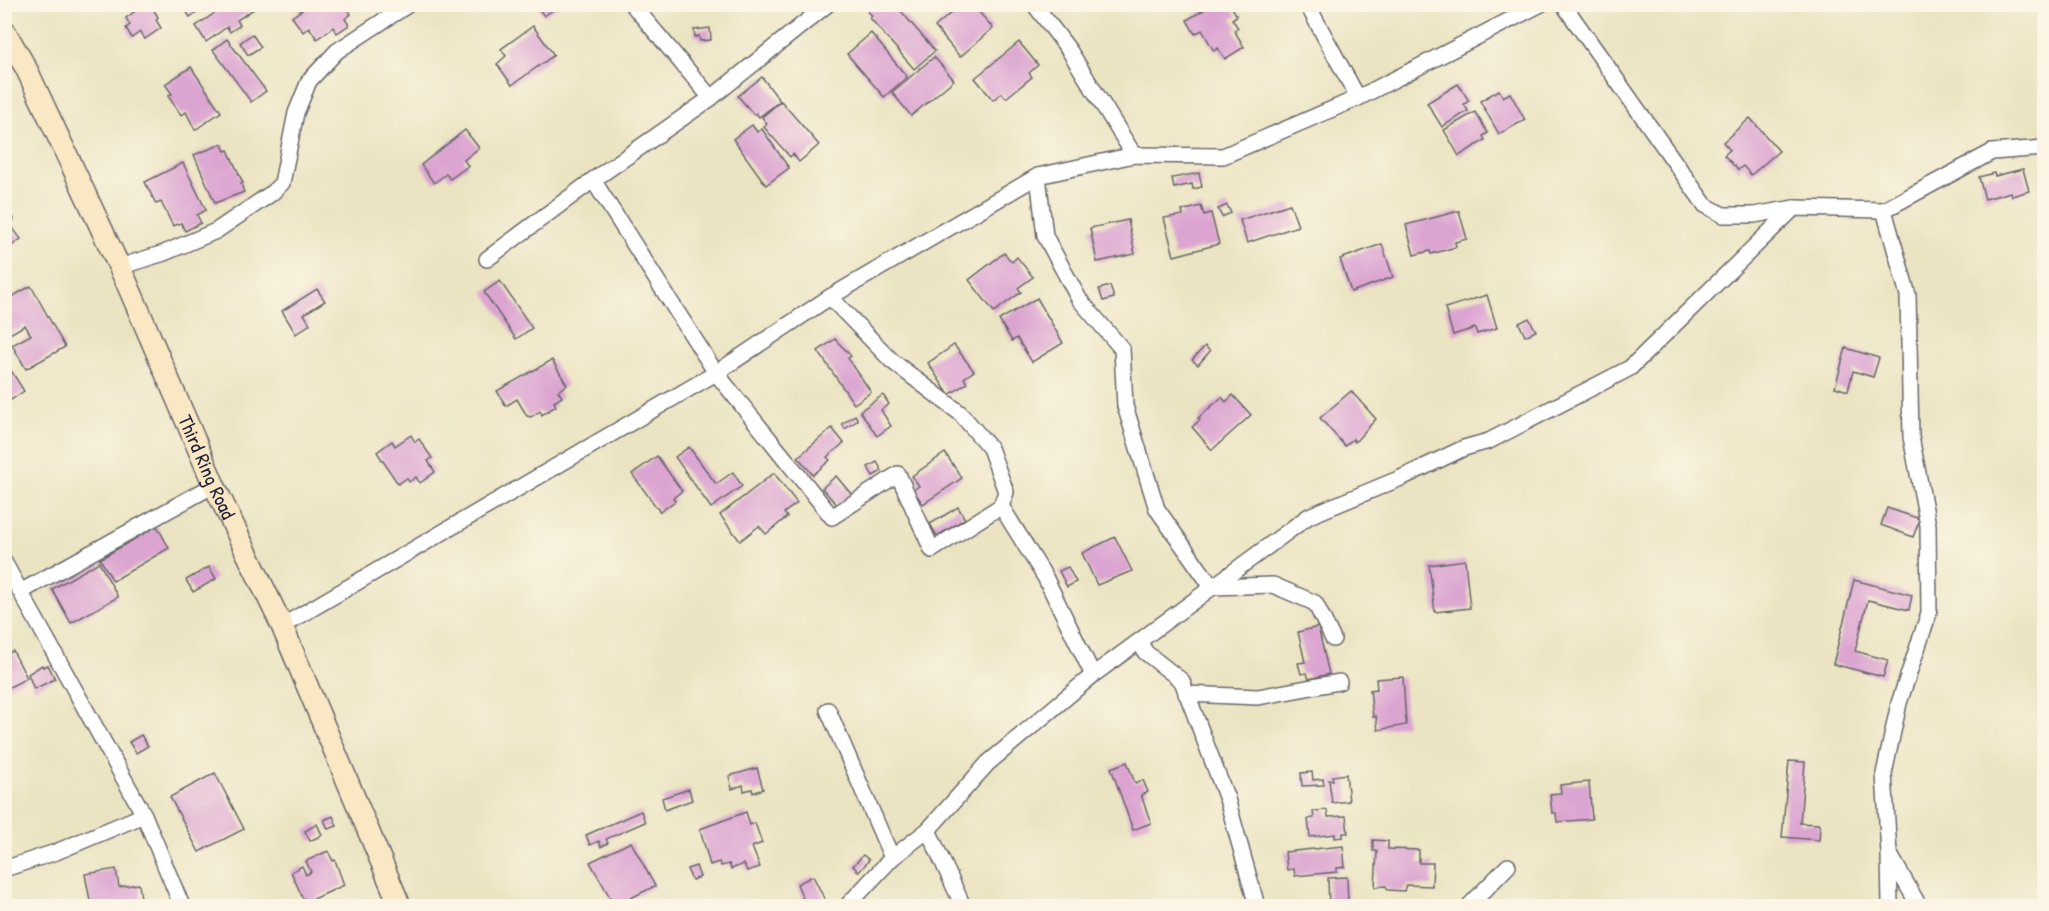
<svg xmlns="http://www.w3.org/2000/svg" width="2049" height="911" font-family="'Patrick Hand',sans-serif">
<style>
.building{fill:#dca5d1}
.lines{fill:none;stroke-linecap:round;stroke-linejoin:round}
.street-casing{stroke:#68666a;stroke-width:18}
.secondary-casing{stroke:#68666a;stroke-width:24}
.street{stroke:#fff;stroke-width:15}
.secondary{stroke:#fae7c3;stroke-width:21}
.labels{text-anchor:middle;stroke-width:4.5;stroke-linejoin:round;paint-order:stroke}
.street-label{font-size:20px;fill:#22223b;stroke:#fcf5e5}
</style>
<rect width="100%" height="100%" fill="#fcf5e5"/>
<filter id="ink" filterUnits="userSpaceOnUse"><feTurbulence type="fractalNoise" baseFrequency=".0167" numOctaves="2"/><feDisplacementMap in="SourceGraphic" scale="12" xChannelSelector="R" yChannelSelector="G"/><feConvolveMatrix kernelMatrix="1 2 1 2 8 2 1 2 1" color-interpolation-filters="sRGB"/></filter>
<filter id="wash" filterUnits="userSpaceOnUse"><feTurbulence type="fractalNoise" baseFrequency=".008" numOctaves="4" result="noise"/><feDisplacementMap in="SourceGraphic" scale="24" xChannelSelector="R" yChannelSelector="G"/><feGaussianBlur stdDeviation="1.35" result="paint"/><feColorMatrix in="noise" values="0 0 0 0 0 0 0 0 0 0 0 0 0 0 0 0 0 1.4 0 .05"/><feComposite in="paint" operator="in"/></filter>
<g filter="url(#wash)">
<rect width="100%" height="100%" fill="#ebe4c2"/>
<g id="blocks">
<g class="building">
<path d="M145 4H150L158 17 156 20 161 28 145 39 140 32 132 38 126 28 130 25 126 18Z"/>
<path d="M181 4H209L190 17Z"/>
<path d="M228 4H251L254 9 237 20 240 25 230 32 227 27 206 42 196 26Z"/>
<path d="M310 4H345L351 14 345 19 349 25 337 33 333 27 317 39 309 27 303 32 292 17Z"/>
<path d="M862 4H895L935 51 914 69 870 18 872 16Z"/>
<path d="M961 4H972L993 28 960 57 935 27Z"/>
<path d="M1213 4H1230L1237 16 1232 19 1238 28 1234 30 1244 47 1225 59 1218 48 1214 51 1202 30 1195 34 1187 20Z"/>
<path d="M536 5H560L544 16Z"/>
<path d="M533 26 554 55 512 85 497 64 506 56 501 49Z"/>
<path d="M710 28 711 40 700 41 699 36 695 37 694 30Z"/>
<path d="M871 33 907 77 884 97 847 54Z"/>
<path d="M252 34 261 47 248 55 240 43Z"/>
<path d="M227 39 266 91 251 102 213 50Z"/>
<path d="M1019 42 1038 65 1029 73 1032 77 1006 98 1002 93 993 100 975 78Z"/>
<path d="M934 57 954 80 911 116 892 92Z"/>
<path d="M191 67 221 112 195 130 186 112 181 115 168 96 172 94 165 84Z"/>
<path d="M762 77 780 101 759 117 756 113 754 115 738 96Z"/>
<path d="M1458 84 1469 101 1464 104 1468 111 1442 127 1427 103Z"/>
<path d="M1499 90 1503 97 1510 93 1525 120 1499 134 1480 101Z"/>
<path d="M781 101 819 145 799 162 793 154 790 157 764 127 767 124 762 117Z"/>
<path d="M1475 112 1488 133 1483 136 1485 140 1459 156 1444 130Z"/>
<path d="M1750 118 1779 151 1751 175 1743 166 1738 170 1724 155 1730 150 1723 142Z"/>
<path d="M752 125 757 132 762 129 789 168 766 185 733 139Z"/>
<path d="M465 130 479 148 464 160 468 166 450 179 446 174 434 183 421 165Z"/>
<path d="M222 144 225 151 228 150 243 183 241 184 244 192 215 203 194 155Z"/>
<path d="M183 163 206 210 197 215 201 223 185 231 181 223 173 226 161 202 156 204 145 182Z"/>
<path d="M2023 169 2029 191 2012 196 2011 192 1985 199 1979 177 1994 173 1995 176Z"/>
<path d="M1199 173 1202 187 1193 189 1192 184 1174 188 1172 178Z"/>
<path d="M1290 204 1298 226 1247 243 1240 220Z"/>
<path d="M1227 205 1231 213 1222 217 1218 209Z"/>
<path d="M1201 206 1204 215 1211 213 1219 244 1174 256 1164 218 1183 215 1182 211Z"/>
<path d="M4 207 14 219 9 223 21 239 4 251Z"/>
<path d="M1459 211 1467 239 1455 242 1456 247 1431 254 1430 251 1414 255 1406 225Z"/>
<path d="M1128 220 1135 254 1097 262 1090 228Z"/>
<path d="M1382 244 1393 277 1351 292 1340 259Z"/>
<path d="M1004 253 1012 262 1017 257 1033 277 1018 288 1021 292 994 312 969 280Z"/>
<path d="M500 281 532 328 516 339 484 292Z"/>
<path d="M31 286 65 347 26 369 12 345 31 335 25 325 5 337 4 301Z"/>
<path d="M1110 286 1114 298 1103 301 1099 289Z"/>
<path d="M317 289 325 301 304 314 310 324 296 334 282 311Z"/>
<path d="M1487 295 1497 328 1477 334 1475 328 1453 335 1445 308Z"/>
<path d="M1037 298 1063 343 1032 362 1017 338 1012 341 999 320Z"/>
<path d="M1529 318 1536 331 1525 336 1519 323Z"/>
<path d="M835 339 851 356 848 358 871 392 854 404 818 351Z"/>
<path d="M954 345 974 371 964 378 967 383 949 395 928 363Z"/>
<path d="M1205 346 1210 351 1198 365 1192 360Z"/>
<path d="M1846 348 1879 358 1873 377 1853 371 1848 391 1835 387Z"/>
<path d="M552 360 567 385 558 391 562 397 554 402 556 406 542 415 540 411 531 417 527 416 517 399 506 406 497 391Z"/>
<path d="M5 361 24 391 5 404Z"/>
<path d="M1351 391 1376 419 1355 442 1353 439 1345 446 1320 418Z"/>
<path d="M883 395 889 404 881 410 891 426 877 436 860 411Z"/>
<path d="M1233 395 1251 415 1212 450 1192 427 1200 420 1198 418 1222 397 1226 402Z"/>
<path d="M855 415 858 420 845 429 842 424Z"/>
<path d="M832 428 844 443 827 457 830 460 813 475 798 457Z"/>
<path d="M411 435 415 442 419 439 432 458 428 461 435 472 420 483 416 477 409 482 407 478 398 484 377 452 392 441 395 446Z"/>
<path d="M689 447 716 484 733 472 742 486 711 508 675 457Z"/>
<path d="M945 453 962 478 923 504 913 490 919 486 912 476Z"/>
<path d="M657 456 682 491 673 498 675 501 660 512 632 474Z"/>
<path d="M877 462 882 471 873 476 868 467Z"/>
<path d="M774 473 797 503 784 513 787 517 766 534 759 526 740 541 720 515Z"/>
<path d="M836 476 852 495 838 506 822 488Z"/>
<path d="M958 507 965 519 937 536 930 524Z"/>
<path d="M1887 508 1920 519 1913 537 1881 525Z"/>
<path d="M157 526 169 548 113 581 100 559Z"/>
<path d="M1115 537 1132 571 1097 585 1082 553Z"/>
<path d="M1465 560 1470 608 1435 612 1429 565Z"/>
<path d="M99 562 118 597 71 623 52 589Z"/>
<path d="M209 567 216 579 193 592 186 580Z"/>
<path d="M1068 567 1076 582 1067 587 1059 571Z"/>
<path d="M1854 580 1912 595 1909 610 1868 600 1855 651 1888 660 1883 677 1833 664Z"/>
<path d="M1318 627 1329 674 1309 679 1307 673 1301 674 1298 663 1305 662 1298 632Z"/>
<path d="M4 633 11 646 6 648 8 653 13 651 27 678 4 690Z"/>
<path d="M42 665 43 667 48 665 55 679 34 689 28 674Z"/>
<path d="M1403 677 1406 725 1378 730 1376 716 1373 717 1370 690 1377 689 1376 679Z"/>
<path d="M141 735 148 746 136 753 129 742Z"/>
<path d="M1789 761 1805 762 1800 823 1818 824 1820 827 1819 840 1782 837Z"/>
<path d="M1127 762 1135 783 1143 780 1148 792 1141 795 1151 823 1133 830 1111 768Z"/>
<path d="M757 768 763 789 753 793 752 789 744 791 743 785 732 789 729 776Z"/>
<path d="M1312 772 1313 780 1323 779 1324 785 1302 786 1301 773Z"/>
<path d="M215 773 244 829 199 852 170 797Z"/>
<path d="M1346 774 1349 801 1332 803 1329 780H1333L1332 776Z"/>
<path d="M1589 782 1592 819 1557 822 1556 813H1552L1550 794 1561 793 1560 785Z"/>
<path d="M689 789 692 800 665 810 662 798Z"/>
<path d="M1327 810 1328 817 1346 816 1348 833H1343V837L1335 838V834L1310 837 1308 819 1314 818 1313 811Z"/>
<path d="M641 811 645 822 606 839 608 843 601 847 599 841 590 845 586 835Z"/>
<path d="M746 812 750 825 755 823 762 843 752 847 760 867 747 871 744 864 731 869 729 864 721 866 719 862 710 865 700 829Z"/>
<path d="M333 816 337 826 328 829 324 820Z"/>
<path d="M317 824 322 835 310 841 305 831Z"/>
<path d="M1373 840 1388 841V849L1419 850V863H1433L1432 886 1406 885 1404 891 1388 890 1386 886 1375 887 1377 851H1373Z"/>
<path d="M631 842 655 886 615 906 590 862Z"/>
<path d="M1343 846 1345 867 1337 868V872L1295 876 1294 869 1287 870 1285 852Z"/>
<path d="M328 851 333 861 335 860 344 885 305 903 291 872 302 866 306 875 311 872 306 861Z"/>
<path d="M863 855 869 860 859 872 853 866Z"/>
<path d="M696 866 700 877 692 880 687 869Z"/>
<path d="M116 869 119 887 139 884 142 906H91L85 874Z"/>
<path d="M813 876 827 904 825 906H806L797 884Z"/>
<path d="M1347 877 1348 905 1329 906 1328 878Z"/>
</g>
</g>
</g>
<g filter="url(#ink)">
<use href="#blocks" fill-opacity="0" stroke="#68666a" stroke-width="1.5"/>
<g class="lines">
<defs>
<g id="street">
<path d="M632 4 711 98"/>
<path d="M1034 4 1069 50 1134 155"/>
<path d="M1307 4 1358 98"/>
<path d="M1563 4 1705 205 1723 215H1754L1794 208 1884 210 1992 152 2044 148"/>
<path d="M1038 176 1045 236 1079 299 1122 349 1125 406 1157 509 1212 587 1273 585 1315 603 1333 639"/>
<path d="M593 180 716 373 832 517 898 474 932 550 1001 506 1045 577 1093 675"/>
<path d="M1884 210 1908 295 1911 437 1928 525 1929 613 1899 703 1884 774 1889 853 1919 906"/>
<path d="M487 259 593 180 711 98 828 4"/>
<path d="M119 267 164 253 216 231 272 193 282 183 296 113 309 81 337 51 409 4"/>
<path d="M830 297 892 361 960 413 990 448 1006 492 1001 506"/>
<path d="M4 562 144 815 182 906"/>
<path d="M22 591 214 485"/>
<path d="M282 626 716 373 830 297 1038 176 1134 155 1223 156 1358 98 1541 4"/>
<path d="M1140 641 1145 652 1182 681 1227 799 1257 906"/>
<path d="M1186 694 1258 697 1339 682"/>
<path d="M828 710 892 858"/>
<path d="M928 830 963 906"/>
<path d="M1889 856 1890 906"/>
<path d="M4 869 56 852 144 815"/>
<path d="M847 906 892 858 928 830 988 763 1093 675 1309 516 1401 478 1464 448 1489 441 1630 368 1794 208"/>
<path d="M1469 906 1508 866"/>
</g>
<g id="secondary">
<path id="s1" d="M4 30 26 68 126 281 214 485 282 626 400 906"/>
</g>
</defs>
<use href="#street" class="street-casing"/>
<use href="#secondary" class="secondary-casing"/>
<use href="#street" class="street"/>
<use href="#secondary" class="secondary"/>
</g>
</g>
<g class="labels">
<g class="street-label">
<text dy="7" stroke="none"><textPath href="#s1" startOffset="482">Third Ring Road</textPath></text>
</g>
</g>
<rect width="2049" height="911" fill="none" stroke="#fcf5e5" stroke-width="24"/>
</svg>
